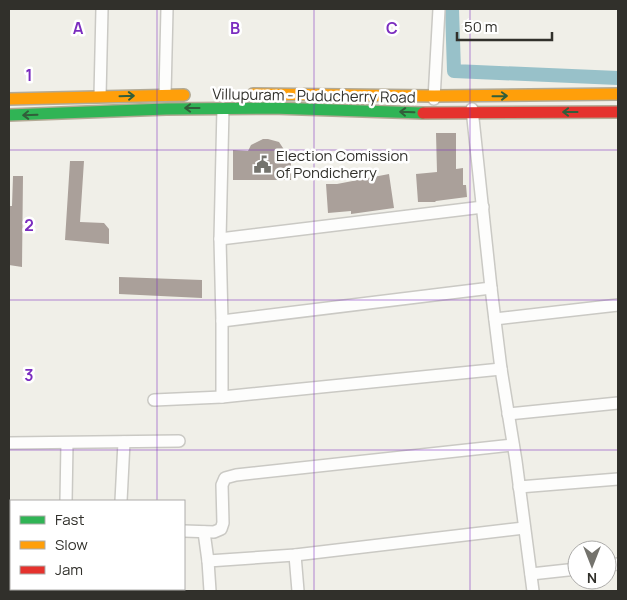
<svg xmlns="http://www.w3.org/2000/svg" width="627" height="600" font-family="Manrope,sans-serif">
<style>
.lines{fill:none;stroke-linecap:round;stroke-linejoin:round}
.canal{stroke:#98c1c9;stroke-width:14}
.building{fill:#aaa09a}
.street-casing{stroke:#cac9c4;stroke-width:14}
.fast-casing{stroke:#b2a994;stroke-width:14}
.slow-casing{stroke:#b2a994;stroke-width:14}
.jam-casing{stroke:#b2a994;stroke-width:14}
.street{stroke:#fdfdfc;stroke-width:11}
.fast{stroke:#30b455;stroke-width:11}
.slow{stroke:#ff9f0a;stroke-width:11}
.jam{stroke:#e5322d;stroke-width:11}
.oneway{stroke:#315e3a}
.grid{fill:none;stroke:#7b2cbf;stroke-width:1;stroke-opacity:0.55}
.labels{text-anchor:middle;stroke-width:5;stroke-linejoin:round;paint-order:stroke}
.street-label{font-size:15px;fill:#31302b;stroke:#fff}
.poi-label{font-size:15px;fill:#31302b;stroke:#fff;text-anchor:start}
.grid-label{font-size:16px;text-anchor:middle;font-weight:bold;fill:#7b2cbf;stroke:#fff;stroke-width:5;stroke-linejoin:round;paint-order:stroke}
</style>
<rect width="100%" height="100%" fill="#f0efe8"/>
<g class="lines">
<path class="canal" d="M452 9 454 71 618 78"/>
</g>
<g class="building">
<path d="M436 133H456V169L463 168V185H466L467 197 436 201 435 202H418L416 174 437 172Z"/>
<path d="M263 139H268L279 142 285 151H291V180H233V150L248 151 251 145Z"/>
<path d="M70 161H84L80 222 104 223 109 229V244L65 240Z"/>
<path d="M389 174 394 208 351 214V211L328 213 326 184H337Z"/>
<path d="M13 176H23L22 267 9 265 10 223H9V206H12Z"/>
<path d="M119 277 202 280V298L119 294Z"/>
</g>
<g class="lines">
<defs>
<g id="street">
<path d="M165 95 167 9"/>
<path d="M100 96 102 9"/>
<path d="M434 99 439 9"/>
<path d="M472 109 491 288 501 369 516 461 533 591"/>
<path d="M220 239 483 207"/>
<path d="M495 319 618 305"/>
<path d="M222 321 491 288"/>
<path d="M222 397V321L220 239 223 108"/>
<path d="M154 400 222 397 501 369"/>
<path d="M508 414 618 403"/>
<path d="M9 443 179 441"/>
<path d="M519 487 618 479"/>
<path d="M66 501 67 443"/>
<path d="M121 501 124 442"/>
<path d="M9 525H11"/>
<path d="M184 531 214 532 221 529 223 523 222 485 225 478 236 475 513 445"/>
<path d="M204 532 208 561 295 555 524 528"/>
<path d="M295 555 298 591"/>
<path d="M208 561 210 591"/>
<path d="M607 565 618 564"/>
<path d="M531 574 577 569"/>
<path d="M9 589 82 591"/>
</g>
<path id="fast" d="M9 115 166 109 272 108 423 113"/>
<g id="slow">
<path d="M253 94 434 96 618 94"/>
<path d="M9 99 184 95"/>
</g>
<path id="jam" d="M423 113 618 112"/>
</defs>
<use href="#street" class="street-casing"/>
<use href="#fast" class="fast-casing"/>
<use href="#slow" class="slow-casing"/>
<use href="#jam" class="jam-casing"/>
<use href="#street" class="street"/>
<use href="#fast" class="fast"/>
<use href="#slow" class="slow"/>
<use href="#jam" class="jam"/>
</g>
<defs><path id="oneway-shaft" d="M-6 0H5M1.5-3L5.5 0L1.5 3" fill="none" stroke-width="1.6" stroke-linecap="round" stroke-linejoin="round" transform="scale(1.25)"/></defs>
<g class="oneway">
<use href="#oneway-shaft" transform="translate(127 96) rotate(-2)"/>
<use href="#oneway-shaft" transform="translate(500 96) rotate(-1)"/>
<use href="#oneway-shaft" transform="translate(192 108) rotate(180)"/>
<use href="#oneway-shaft" transform="translate(407 112) rotate(-178)"/>
<use href="#oneway-shaft" transform="translate(570 112) rotate(180)"/>
<use href="#oneway-shaft" transform="translate(30 115) rotate(178)"/>
</g>
<path class="grid" d="M157 9V501M314 9V591M470 9V591M9 150H618M9 300H618M9 450H618M157 589V591"/>
<defs>
<symbol id="civic-bare" viewBox="-9 -9 18 18"><path d="M-.6-6.5H3V-4.5H.6V-3L4-1V1h2V6H-6V1h2V-1L-.6-3ZM-1.2 2.5V6h2.4V2.5Z" fill="#74736d" stroke="#fff" stroke-width="2.5" paint-order="stroke"/></symbol>
</defs>
<g fill-rule="evenodd">
<use href="#civic-bare" x="250" y="152" width="25" height="25"/>
</g>
<g class="labels">
<g class="street-label">
<text transform="translate(314 96) rotate(1)" y="5">Villupuram - Puducherry Road</text>
</g>
<g class="poi-label">
<text x="276" y="161">Election Comission<tspan x="276" dy="17">of Pondicherry</tspan></text>
</g>
</g>
<g class="grid-label">
<text x="78" y="34">A</text>
<text x="235" y="34">B</text>
<text x="392" y="34">C</text>
<text x="29" y="81">1</text>
<text x="29" y="231">2</text>
<text x="29" y="381">3</text>
</g>
<rect width="627" height="600" fill="none" stroke="#31302b" stroke-width="20"/>
<rect x="10" y="500" width="175" height="90" fill="#ffffff" stroke="#adacaa"/>
<rect x="20" y="516" width="25" height="8" fill="#30b455" stroke="#adacaa"/>
<text x="55" y="525" font-size="15" fill="#31302b">Fast</text>
<rect x="20" y="541" width="25" height="8" fill="#ff9f0a" stroke="#adacaa"/>
<text x="55" y="550" font-size="15" fill="#31302b">Slow</text>
<rect x="20" y="566" width="25" height="8" fill="#e5322d" stroke="#adacaa"/>
<text x="55" y="575" font-size="15" fill="#31302b">Jam</text>
<g transform="translate(592 565) rotate(180)"><circle r="24" fill="#ffffff" stroke="#adacaa"/>
<path d="M0-4L9 19L0 12L-9 19Z" fill="#74736d"/>
<text y="-8" font-size="14" font-weight="bold" text-anchor="middle" fill="#31302b">N</text>
</g>
<path d="M457 32v8h95v-8" fill="none" stroke="#31302b" stroke-width="2.5"/>
<text x="464" y="32" font-size="15" fill="#31302b" stroke="#ffffff" stroke-width="4" paint-order="stroke">50 m</text>
</svg>
